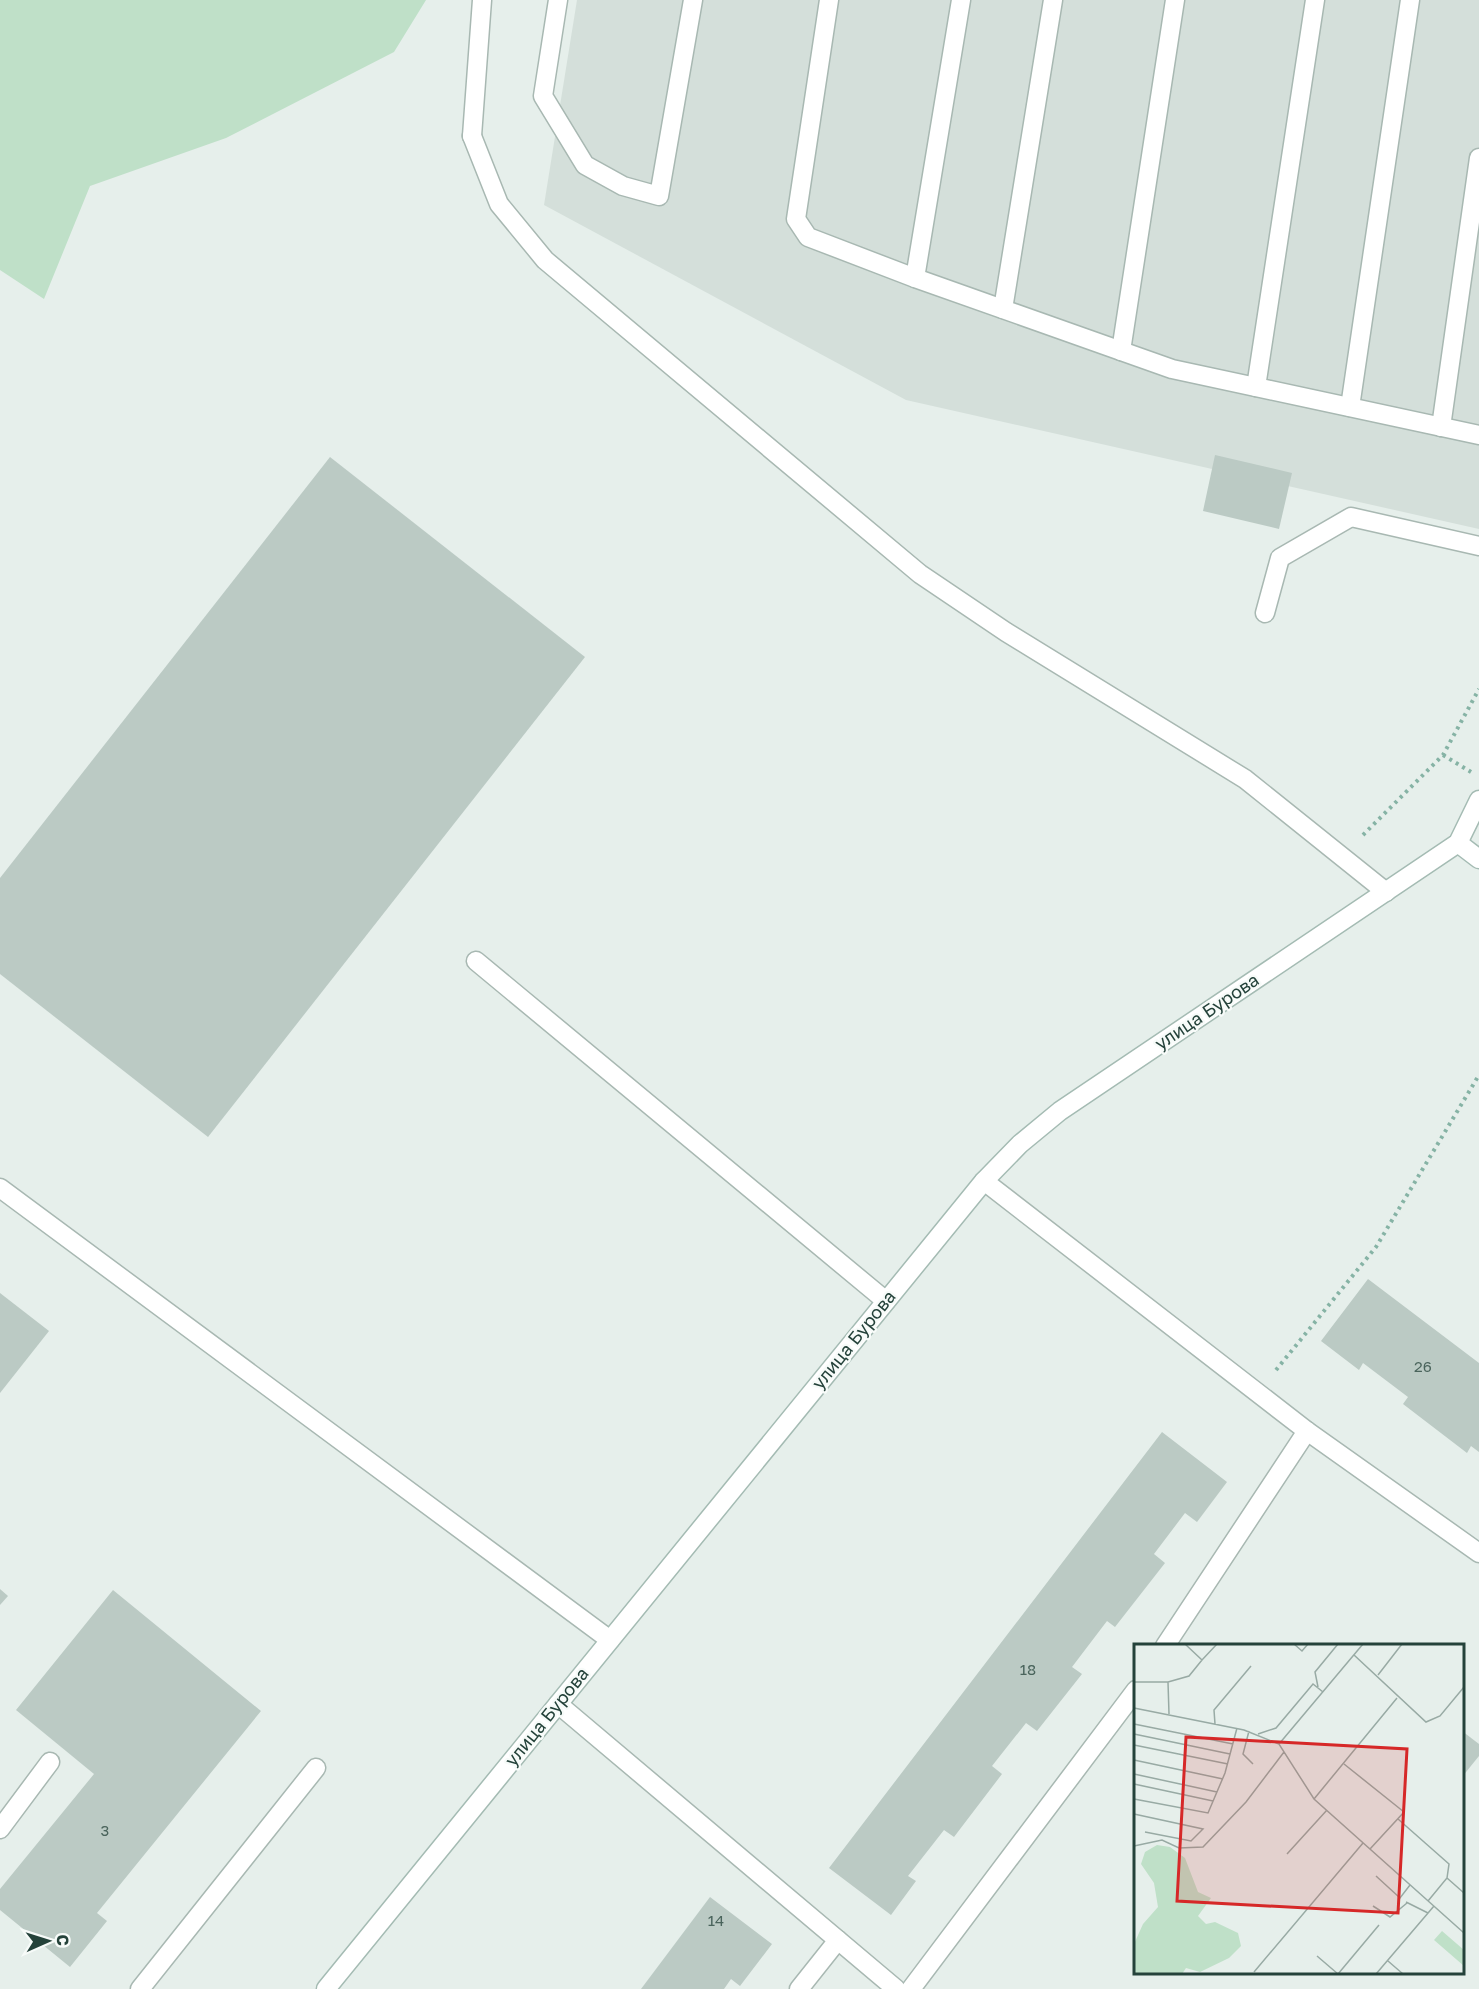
<svg xmlns="http://www.w3.org/2000/svg" width="1479" height="1989" font-family="'Golos Text',sans-serif">
<style>
.built{fill:#d4dfda}
.green{fill:#bfe0c8}
.building{fill:#bbcac4}
.lines{fill:none;stroke-linecap:round;stroke-linejoin:round}
.lane-casing{stroke:#a8b8b2;stroke-width:21}
.street-casing{stroke:#a8b8b2;stroke-width:21}
.secondary-casing{stroke:#a4bbb3;stroke-width:21}
.path{stroke:#86b3a5;stroke-width:4;stroke-dasharray:3 4.5;stroke-linecap:butt}
.lane{stroke:#fff;stroke-width:18}
.street{stroke:#fff;stroke-width:18}
.secondary{stroke:#fff;stroke-width:18}
.labels{text-anchor:middle;stroke-width:4.5;stroke-linejoin:round;paint-order:stroke}
.number-label{font-size:15px;fill:#4a645c}
.street-label{font-size:18px;fill:#24423a;stroke:#f7fbf9}
.inset-road{fill:none;stroke:#98aaa4;stroke-width:1.5}
.view{fill:#d62828;fill-opacity:0.15;stroke:#d62828;stroke-width:3}
.inset-edge{fill:none;stroke:#24423a;stroke-width:3}
</style>
<rect width="100%" height="100%" fill="#e6efeb"/>
<path class="built" d="M577 0H1479V529L906 400 544 205Z"/>
<path class="green" d="M0 0H426L394 52 226 138 90 186 44 299 0 270Z"/>
<g class="building">
<path d="M1215 455 1292 473 1279 529 1203 511Z"/>
<path d="M330 457 585 657 208 1137 0 974V878Z"/>
<path d="M1368 1279 1479 1363V1452L1471 1446 1467 1453 1403 1404 1408 1397 1363 1363 1359 1370 1321 1341Z"/>
<path d="M0 1293 49 1331 0 1393Z"/>
<path d="M1162 1432 1227 1482 1197 1522 1185 1513 1154 1554 1165 1563 1115 1627 1107 1621 1072 1667 1082 1674 1037 1731 1026 1723 992 1766 1002 1774 954 1837 944 1830 908 1876 916 1881 891 1915 829 1868Z"/>
<path d="M0 1589 8 1596 0 1605Z"/>
<path d="M113 1590 261 1711 97 1913 107 1921 70 1967 0 1910V1889L94 1774 16 1710Z"/>
<path d="M1462 1731 1479 1744V1756L1462 1777Z"/>
<path d="M710 1897 772 1944 740 1986 731 1979 724 1989H641Z"/>
</g>
<g class="lines">
<defs>
<g id="lane">
<path d="M558 0 543 96 585 165 623 186 659 196 693 0"/>
<path d="M829 0 796 219 808 237 915 278 1172 369 1479 435"/>
<path d="M472 136 482 0"/>
<path d="M915 278 961 0"/>
<path d="M1003 309 1053 0"/>
<path d="M1121 351 1175 0"/>
<path d="M1256 387 1315 0"/>
<path d="M1350 407 1410 0"/>
<path d="M1441 427 1479 158"/>
<path d="M1265 613 1280 558 1351 517 1479 546"/>
<path d="M476 961 886 1301"/>
<path d="M984 1181 1307 1431 1479 1553"/>
<path d="M0 1188 610 1640"/>
<path d="M1165 1646 1307 1431"/>
<path d="M558 1704 896 1989"/>
<path d="M0 1829 50 1762"/>
<path d="M140 1989 316 1768"/>
<path d="M799 1989 838 1940"/>
<path d="M911 1989 1136 1690"/>
</g>
<path id="street" d="M472 136 499 204 545 260 920 574 1006 632 1245 779 1386 892"/>
<g id="secondary">
<path d="M1458 843 1479 859"/>
<path d="M326 1989 984 1181 1020 1144 1060 1111 1458 843 1479 800"/>
</g>
</defs>
<use href="#lane" class="lane-casing"/>
<use href="#street" class="street-casing"/>
<use href="#secondary" class="secondary-casing"/>
<g class="path">
<path d="M1443 755 1471 772"/>
<path d="M1363 835 1443 755 1479 689"/>
<path d="M1276 1370 1376 1247 1479 1075"/>
</g>
<use href="#lane" class="lane"/>
<use href="#street" class="street"/>
<use href="#secondary" class="secondary"/>
</g>
<g class="labels">
<g class="number-label">
<text x="1423" y="1372">26</text>
<text x="1028" y="1675">18</text>
<text x="105" y="1836">3</text>
<text x="716" y="1926">14</text>
</g>
<g class="street-label">
<text transform="translate(1207 1012) rotate(-34)" y="6">улица Бурова</text>
<text transform="translate(854 1340) rotate(-51)" y="6">улица Бурова</text>
<text transform="translate(547 1717) rotate(-51)" y="6">улица Бурова</text>
</g>
</g>
<g transform="translate(1134 1644)">
<rect width="330" height="330" fill="#e6efeb"/>
<path d="M23 201 36 203 51 214 64 248 77 254 64 272 72 280 81 278 104 289 107 302 95 314 66 328 52 324 48 330H0V300L9 280 24 263 20 239 7 220 11 208ZM308 287 330 306V322L300 296Z" fill="#bfe0c8"/>
<path class="inset-road" d="M51 0 68 16 83 0M160 0 168 7 174 0M220 11 292 78 306 72 330 43M244 31 268 0M0 38H34L35 70M34 38 55 32 68 16M184 43 181 28 204 0M0 64 110 86 145 100 180 155 330 289M0 80 99 100M81 80 80 66 117 22M115 87 109 110 119 120M0 90 96 110M124 90 142 84 179 40 189 48M145 100 229 0M0 101 94 120M0 116 89 135M210 120 270 168 236 205M0 130 83 148M0 140 79 157M0 155 74 169 91 129 103 84M180 155 263 54M0 170 69 185 57 197 11 188M264 175 315 220 313 234 294 257M0 202 28 196 45 204 69 203 112 158 150 108M153 210 193 166M242 232 266 254 276 241M313 234 330 249M0 238V268M272 258 294 269M239 262 256 273 273 259M183 312 204 330M254 317 269 330M120 328 229 199M204 330 245 281M242 330 300 262"/>
<path class="view" d="M52 93 273 105 264 269 43 257Z"/>
<rect width="330" height="330" class="inset-edge"/>
</g>
<g transform="translate(48 1941) rotate(87)" stroke="#f7fbf9" stroke-width="4.5" paint-order="stroke">
<path d="M0-4.5L10 22L0 15L-10 22Z" fill="#24423a"/>
<text y="-9" font-size="16" font-weight="bold" text-anchor="middle" fill="#24423a">С</text>
</g>
</svg>
